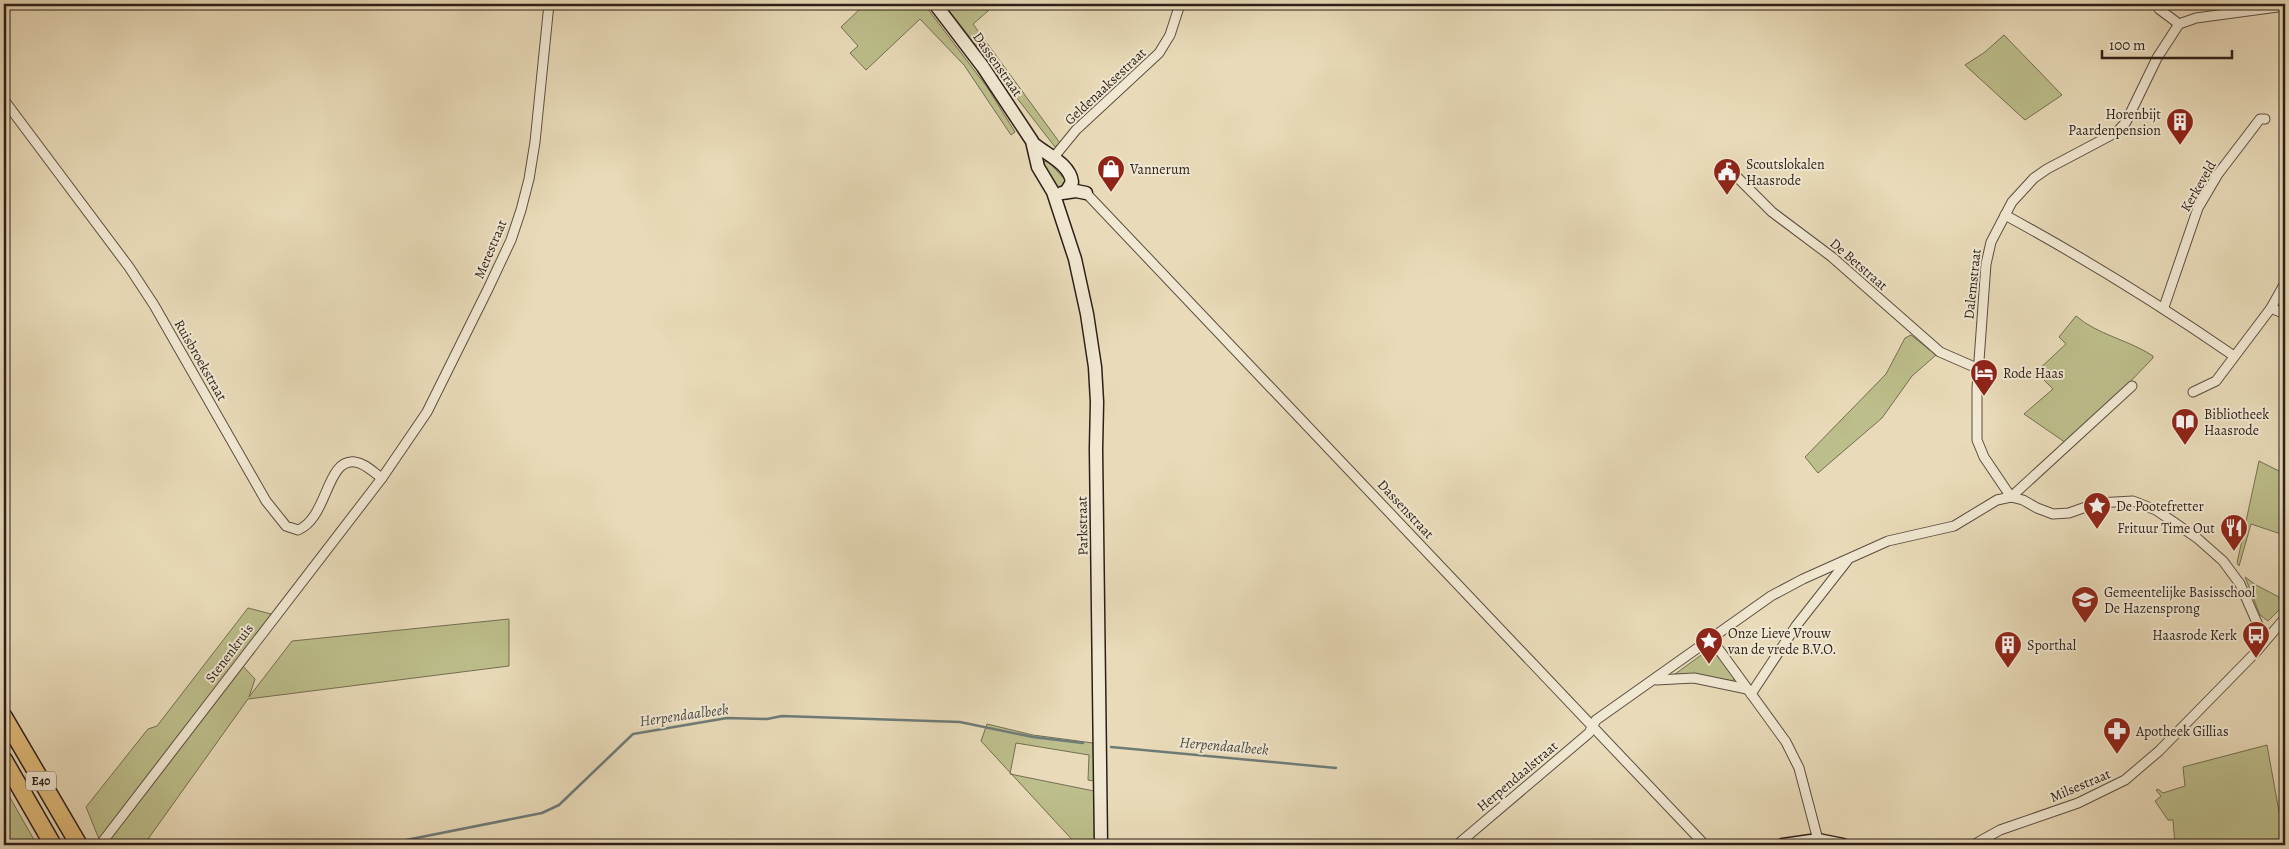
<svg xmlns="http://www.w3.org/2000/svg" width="2289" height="849" font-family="Alegreya,serif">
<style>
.green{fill:#bcbe8b;stroke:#746e52}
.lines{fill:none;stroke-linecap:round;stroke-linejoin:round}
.stream{stroke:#6e7b77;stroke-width:2.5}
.street-casing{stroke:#5c4e41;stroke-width:11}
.secondary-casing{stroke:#2d1f19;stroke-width:15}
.highway-casing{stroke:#2d1f19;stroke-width:19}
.street{stroke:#f1e8d2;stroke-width:9}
.secondary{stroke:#f1e8d2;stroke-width:12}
.highway{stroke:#e4be7c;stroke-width:16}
.labels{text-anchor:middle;stroke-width:4;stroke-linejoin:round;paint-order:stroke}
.shield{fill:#f1e8d2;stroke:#685b50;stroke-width:1}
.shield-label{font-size:12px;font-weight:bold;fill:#2d1f19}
.street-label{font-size:14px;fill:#2d1f19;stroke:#f1e8d2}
.poi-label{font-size:14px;fill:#2d1f19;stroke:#f1e8d2;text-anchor:start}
.water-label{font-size:15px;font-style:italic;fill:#4d4d48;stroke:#f1e8d2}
</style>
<rect width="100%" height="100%" fill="#e9dbb9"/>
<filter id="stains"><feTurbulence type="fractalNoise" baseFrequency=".004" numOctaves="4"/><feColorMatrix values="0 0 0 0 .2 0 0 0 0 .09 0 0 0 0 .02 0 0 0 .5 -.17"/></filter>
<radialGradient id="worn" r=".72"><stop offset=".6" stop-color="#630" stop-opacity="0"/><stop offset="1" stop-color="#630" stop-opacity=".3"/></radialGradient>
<g class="green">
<path d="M859 4H924L987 87 1015 132 1011 135 964 65 920 19 866 70 850 53 858 46 841 27 862 7Z"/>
<path d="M944 4H996L973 24 1060 143 1055 147Z"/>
<path d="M2004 35 2062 95 2025 120 1965 65 1985 52Z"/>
<path d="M1045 161H1048L1066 181 1064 186 1059 188 1055 185 1043 164Z"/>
<path d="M2076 316C2098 335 2129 340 2153 356V358L2069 445 2024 414 2053 389 2036 372 2066 344 2059 337Z"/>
<path d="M1911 335 1936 355 1912 376 1882 418 1818 473 1805 457 1886 374 1905 338Z"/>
<path d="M2259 461 2285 474V525L2281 534 2251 524 2239 566 2237 563Z"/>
<path d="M2245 577 2256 585 2279 597 2280 609 2268 621 2260 615Z"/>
<path d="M248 608 275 615 239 662 255 679 249 697 292 641 509 619V666L248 699 148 839 133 845 101 844 86 807 148 729 157 726Z"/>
<path d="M1711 651 1718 656 1734 678 1733 681 1706 676 1675 674 1704 653Z"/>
<path d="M987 724 1033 735 1093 743 1094 781 1088 780 1089 755 1016 743 1010 774 1094 791 1095 845H1077L981 741Z"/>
<path d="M2267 745 2285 845H2175L2173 820H2168L2155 801 2161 796 2156 790 2158 789 2163 793 2185 786 2183 767Z"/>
<path d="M4 787 37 845H4Z"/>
</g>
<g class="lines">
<g class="stream">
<path d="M1111 747 1336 768"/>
<path d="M381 845 542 813 559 805 633 734 727 718 767 719 782 716 960 722 1033 737 1083 743"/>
</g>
<defs>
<g id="street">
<path d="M2159 9 2179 24"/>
<path d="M2179 24 2196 18 2285 6"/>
<path d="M4 100 129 267 154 305 266 501 286 526 298 530C328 518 326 458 355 462 365 463 374 473 382 478"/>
<path d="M1054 157 1076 130 1159 53 1170 35 1180 4"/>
<path d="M1728 168 1772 212 1832 257 1940 352 1979 369"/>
<path d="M1086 193 1705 845"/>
<path d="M2005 215C2084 258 2160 305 2234 356"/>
<path d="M2164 307 2198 208 2218 174 2260 119H2265"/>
<path d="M2271 308 2285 314"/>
<path d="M2193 392 2216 381 2271 308 2285 283"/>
<path d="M2011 497 1984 457 1977 440V388L1986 264 1991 242 2012 202 2034 178 2047 169 2117 132 2126 122 2157 58 2179 24"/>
<path d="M2011 497 2132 386"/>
<path d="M1712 640 1786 742 1799 768 1818 840"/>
<path d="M1656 680 1694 678 1747 689"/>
<path d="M1751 694 1796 626 1847 561"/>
<path d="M100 845 382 478 427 412 488 289 511 240 521 210 529 179 535 142 549 4"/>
<path d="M1457 845 1589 733 1596 720 1771 596 1803 579 1888 541 1954 526 1997 500 2011 497 2023 500 2037 508 2053 514 2069 513 2097 503 2133 501 2156 510 2197 538 2223 561 2240 584 2258 625 2268 637"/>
<path d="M1973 845 2000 830 2078 803 2125 780 2159 751 2256 652 2285 618"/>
</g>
<g id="secondary">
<path d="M935 4 983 67 1032 141 1038 167 1053 192 1075 259 1087 314 1095 367 1097 402 1096 449 1101 845"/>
<path d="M1034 144C1046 154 1070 164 1072 182L1066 192"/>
<path d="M1062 193 1076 191 1086 193"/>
<path d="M1783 845 1818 840 1843 845"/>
</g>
<g id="highway">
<path d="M4 717 79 845"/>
<path d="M4 760 53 845"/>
</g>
</defs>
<use href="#street" class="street-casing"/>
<use href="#secondary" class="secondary-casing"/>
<use href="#highway" class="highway-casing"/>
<use href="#street" class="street"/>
<use href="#secondary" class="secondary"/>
<use href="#highway" class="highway"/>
</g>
<defs>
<symbol id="building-pin" viewBox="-11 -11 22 30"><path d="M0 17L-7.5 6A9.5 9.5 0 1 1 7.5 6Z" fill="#8f2418" stroke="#f1e8d2"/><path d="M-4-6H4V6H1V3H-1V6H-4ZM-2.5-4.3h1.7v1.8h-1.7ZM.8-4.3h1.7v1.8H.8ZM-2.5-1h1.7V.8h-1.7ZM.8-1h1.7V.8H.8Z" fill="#fff"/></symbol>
<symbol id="shop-pin" viewBox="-11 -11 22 30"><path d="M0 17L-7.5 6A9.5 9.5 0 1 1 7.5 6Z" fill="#8f2418" stroke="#f1e8d2"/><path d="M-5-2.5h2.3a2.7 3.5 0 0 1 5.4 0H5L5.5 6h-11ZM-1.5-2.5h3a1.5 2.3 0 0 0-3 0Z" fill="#fff"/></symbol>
<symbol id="civic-pin" viewBox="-11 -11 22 30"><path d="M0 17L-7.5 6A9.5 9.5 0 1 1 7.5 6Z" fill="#8f2418" stroke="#f1e8d2"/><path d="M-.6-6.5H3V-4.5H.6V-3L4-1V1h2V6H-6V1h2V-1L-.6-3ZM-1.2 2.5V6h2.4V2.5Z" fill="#fff"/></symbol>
<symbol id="hotel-pin" viewBox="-11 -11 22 30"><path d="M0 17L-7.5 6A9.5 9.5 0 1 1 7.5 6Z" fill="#8f2418" stroke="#f1e8d2"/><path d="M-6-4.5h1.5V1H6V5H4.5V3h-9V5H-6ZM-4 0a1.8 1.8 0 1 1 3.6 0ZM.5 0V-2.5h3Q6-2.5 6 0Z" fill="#fff"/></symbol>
<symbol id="library-pin" viewBox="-11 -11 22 30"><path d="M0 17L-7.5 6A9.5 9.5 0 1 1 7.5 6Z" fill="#8f2418" stroke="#f1e8d2"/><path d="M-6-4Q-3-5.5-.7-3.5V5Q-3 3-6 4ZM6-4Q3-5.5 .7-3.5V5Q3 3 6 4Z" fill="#fff"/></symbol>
<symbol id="sight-pin" viewBox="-11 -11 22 30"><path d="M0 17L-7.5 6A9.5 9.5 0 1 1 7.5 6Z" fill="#8f2418" stroke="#f1e8d2"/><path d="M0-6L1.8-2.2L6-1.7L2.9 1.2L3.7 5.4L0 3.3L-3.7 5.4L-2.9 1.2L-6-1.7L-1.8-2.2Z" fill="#fff"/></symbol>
<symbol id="restaurant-pin" viewBox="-11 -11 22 30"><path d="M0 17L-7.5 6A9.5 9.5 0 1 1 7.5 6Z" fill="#8f2418" stroke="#f1e8d2"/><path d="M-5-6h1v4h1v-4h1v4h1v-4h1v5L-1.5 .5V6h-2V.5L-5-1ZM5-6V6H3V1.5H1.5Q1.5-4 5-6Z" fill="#fff"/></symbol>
<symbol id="school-pin" viewBox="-11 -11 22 30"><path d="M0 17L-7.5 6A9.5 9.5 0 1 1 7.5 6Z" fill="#8f2418" stroke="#f1e8d2"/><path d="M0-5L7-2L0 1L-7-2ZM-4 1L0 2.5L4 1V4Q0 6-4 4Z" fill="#fff"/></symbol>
<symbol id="bus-pin" viewBox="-11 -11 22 30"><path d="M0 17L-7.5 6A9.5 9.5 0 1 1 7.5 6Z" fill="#8f2418" stroke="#f1e8d2"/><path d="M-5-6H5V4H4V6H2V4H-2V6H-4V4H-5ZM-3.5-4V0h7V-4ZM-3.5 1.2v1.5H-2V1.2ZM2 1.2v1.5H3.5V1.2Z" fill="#fff"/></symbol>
<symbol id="pharmacy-pin" viewBox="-11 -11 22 30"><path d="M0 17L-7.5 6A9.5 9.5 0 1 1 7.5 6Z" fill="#8f2418" stroke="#f1e8d2"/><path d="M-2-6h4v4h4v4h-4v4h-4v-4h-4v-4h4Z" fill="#fff"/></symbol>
</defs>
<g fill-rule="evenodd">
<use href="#building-pin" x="2164" y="106" width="32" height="43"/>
<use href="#shop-pin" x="1095" y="153" width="32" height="43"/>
<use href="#civic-pin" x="1711" y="156" width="32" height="43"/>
<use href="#hotel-pin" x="1968" y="357" width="32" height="43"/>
<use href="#library-pin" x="2169" y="406" width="32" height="43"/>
<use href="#sight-pin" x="2081" y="490" width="32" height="43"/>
<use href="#restaurant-pin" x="2218" y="512" width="32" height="43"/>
<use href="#school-pin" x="2069" y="584" width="32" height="43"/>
<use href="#bus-pin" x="2240" y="619" width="32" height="43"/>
<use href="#sight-pin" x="1693" y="625" width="32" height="43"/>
<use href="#building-pin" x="1992" y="629" width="32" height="43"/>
<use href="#pharmacy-pin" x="2101" y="715" width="32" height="43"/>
</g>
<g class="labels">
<rect class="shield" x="26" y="771.5" width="30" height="19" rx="4"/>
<g class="shield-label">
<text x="41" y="785">E40</text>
</g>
<g class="street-label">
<text transform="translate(998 64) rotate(55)" y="5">Dassenstraat</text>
<text transform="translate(1105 86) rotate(-43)" y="5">Geldenaaksestraat</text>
<text transform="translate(2198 186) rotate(-60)" y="5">Kerkeveld</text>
<text transform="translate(490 249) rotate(-67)" y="5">Merestraat</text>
<text transform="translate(1859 264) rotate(41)" y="5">De Betstraat</text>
<text transform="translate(1972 284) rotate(-84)" y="5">Dalemstraat</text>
<text transform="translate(201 360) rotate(60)" y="5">Ruisbroekstraat</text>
<text transform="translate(1406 509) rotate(47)" y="5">Dassenstraat</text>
<text transform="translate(1082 526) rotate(-91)" y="5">Parkstraat</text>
<text transform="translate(229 653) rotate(-53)" y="5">Stenenkruis</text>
<text transform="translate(1517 776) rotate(-40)" y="5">Herpendaalstraat</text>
<text transform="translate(2080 785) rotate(-23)" y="5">Milsestraat</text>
</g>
<g class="poi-label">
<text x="2161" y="119" text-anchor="end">Horenbijt<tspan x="2161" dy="16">Paardenpension</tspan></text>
<text x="1746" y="169">Scoutslokalen<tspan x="1746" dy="16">Haasrode</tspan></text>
<text x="1130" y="174">Vannerum</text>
<text x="2003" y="378">Rode Haas</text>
<text x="2204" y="419">Bibliotheek<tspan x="2204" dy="16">Haasrode</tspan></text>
<text x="2116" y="511">De Pootefretter</text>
<text x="2215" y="533" text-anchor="end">Frituur Time Out</text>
<text x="2104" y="597">Gemeentelijke Basisschool<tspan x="2104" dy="16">De Hazensprong</tspan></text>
<text x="1728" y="638">Onze Lieve Vrouw<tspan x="1728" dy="16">van de vrede B.V.O.</tspan></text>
<text x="2237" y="640" text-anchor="end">Haasrode Kerk</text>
<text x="2027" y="650">Sporthal</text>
<text x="2136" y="736">Apotheek Gillias</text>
</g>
<g class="water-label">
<text transform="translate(684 715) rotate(-8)" y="5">Herpendaalbeek</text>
<text transform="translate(1224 746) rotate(5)" y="5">Herpendaalbeek</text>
</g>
</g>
<rect width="2289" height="849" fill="none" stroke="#e9dbb9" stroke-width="20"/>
<rect x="5" y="5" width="2279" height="839" fill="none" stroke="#2d1f19" stroke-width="2.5"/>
<rect x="10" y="10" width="2269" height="829" fill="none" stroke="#2d1f19"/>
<path d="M2102 50v8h130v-8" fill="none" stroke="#2d1f19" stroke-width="2.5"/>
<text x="2109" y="50" font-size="15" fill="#2d1f19" stroke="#f1e8d2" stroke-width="4" paint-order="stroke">100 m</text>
<rect width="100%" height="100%" filter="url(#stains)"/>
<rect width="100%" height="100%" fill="url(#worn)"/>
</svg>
